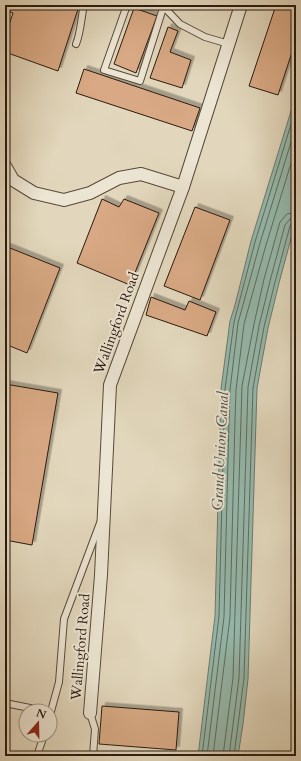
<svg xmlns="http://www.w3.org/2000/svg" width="301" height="761" font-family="Cardo,serif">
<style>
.water{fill:#95baae;stroke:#6a7a6e}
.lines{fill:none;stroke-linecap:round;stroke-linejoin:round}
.shore{stroke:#5f6a5e;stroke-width:1}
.building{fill:#d8a984;stroke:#291a0f;filter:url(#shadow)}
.lane-casing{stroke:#57493a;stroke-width:8}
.street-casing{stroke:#57493a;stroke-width:14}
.lane{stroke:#ece5d3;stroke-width:6}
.street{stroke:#ece5d3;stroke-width:12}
.labels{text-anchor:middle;stroke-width:4;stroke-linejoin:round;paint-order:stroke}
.street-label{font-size:14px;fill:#291a0f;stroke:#ece5d3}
.water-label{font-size:15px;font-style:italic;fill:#494a3f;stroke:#ece5d3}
</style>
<defs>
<filter id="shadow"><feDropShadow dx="3.5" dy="-3.5" stdDeviation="0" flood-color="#0004"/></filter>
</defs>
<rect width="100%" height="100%" fill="#e2d7bc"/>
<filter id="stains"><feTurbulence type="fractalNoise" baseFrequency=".005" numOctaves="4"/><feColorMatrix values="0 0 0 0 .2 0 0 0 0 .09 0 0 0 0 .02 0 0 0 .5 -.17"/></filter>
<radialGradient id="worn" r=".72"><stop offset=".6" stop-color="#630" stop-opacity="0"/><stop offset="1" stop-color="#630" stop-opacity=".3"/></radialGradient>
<path class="water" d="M296 95V220L279 283 268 328 257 388 248 679 243 724 238 756H198L215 616 221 389 230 321 235 305 251 241Z"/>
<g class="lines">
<g class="shore">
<path d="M202 756 219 616 224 420 225 389 234 322 255 242 296 108"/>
<path d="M207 756 224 617 229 420 230 390 238 323 260 243 296 126"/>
<path d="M213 756 230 617 235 420 236 390 244 324 266 245 296 147"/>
<path d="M223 756 233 678 242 386 254 324 264 279 280 222 287 214 296 212"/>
<path d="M229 756 239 678 248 387 259 326 270 281 285 225 290 219 296 218"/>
<path d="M234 756 244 678 253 388 264 327 275 282 290 226 292 223H296"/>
</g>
</g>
<g class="building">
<path d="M5 5H74L73 6 78 9 58 71 5 52V37L13 13 5 10Z"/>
<path d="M276 5H296V40L278 95 249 86Z"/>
<path d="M134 8 157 16 136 73 114 64Z"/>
<path d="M168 27 178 31 170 52 191 60 182 88 150 78Z"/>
<path d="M84 69 200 108 192 131 76 93Z"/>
<path d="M102 199 119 207 124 199 159 213 130 285 77 263Z"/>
<path d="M195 207 230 220 200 300 164 286Z"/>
<path d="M5 246 60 268 27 353 5 344Z"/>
<path d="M151 297 185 310 189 301 216 312 207 336 146 315Z"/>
<path d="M5 384 58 393 32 545 5 540Z"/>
<path d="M102 706 179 712 176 750 99 744Z"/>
</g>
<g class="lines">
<defs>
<g id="lane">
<path d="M127 5 104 70 140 81 164 5"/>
<path d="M162 5 180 24 205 37 229 44"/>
<path d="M76 44C81 32 81 18 84 5"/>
<path d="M5 703 45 711"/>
<path d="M90 713 95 729 93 756"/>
<path d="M50 715 59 682 64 619 100 523"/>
<path d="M37 756 44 735"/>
</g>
<g id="street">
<path d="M5 166 13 180 34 193 64 200 90 193 119 178 141 174 183 187"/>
<path d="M90 713 101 575 110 385 183 187 241 5"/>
</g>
</defs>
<use href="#lane" class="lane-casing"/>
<use href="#street" class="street-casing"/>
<use href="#lane" class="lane"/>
<use href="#street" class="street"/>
</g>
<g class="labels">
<g class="street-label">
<text transform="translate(116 323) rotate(-70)" y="5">Wallingford Road</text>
<text transform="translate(80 647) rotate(-85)" y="5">Wallingford Road</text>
</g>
<g class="water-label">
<text transform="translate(220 451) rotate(-87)" y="5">Grand Union Canal</text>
</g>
</g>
<rect width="301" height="761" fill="none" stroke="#e2d7bc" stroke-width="20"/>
<rect x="6" y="6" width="289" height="749" fill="none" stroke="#291a0f" stroke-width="2"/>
<rect x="10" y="10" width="281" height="741" fill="none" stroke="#291a0f"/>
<g transform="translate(38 723) rotate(20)"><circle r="19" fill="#ece5d3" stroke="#9e9485"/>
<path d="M0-3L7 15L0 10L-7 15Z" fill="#8f2418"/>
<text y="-6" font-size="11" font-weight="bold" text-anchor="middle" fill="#291a0f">N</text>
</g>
<rect width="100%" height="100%" filter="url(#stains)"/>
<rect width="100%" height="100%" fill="url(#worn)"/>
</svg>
